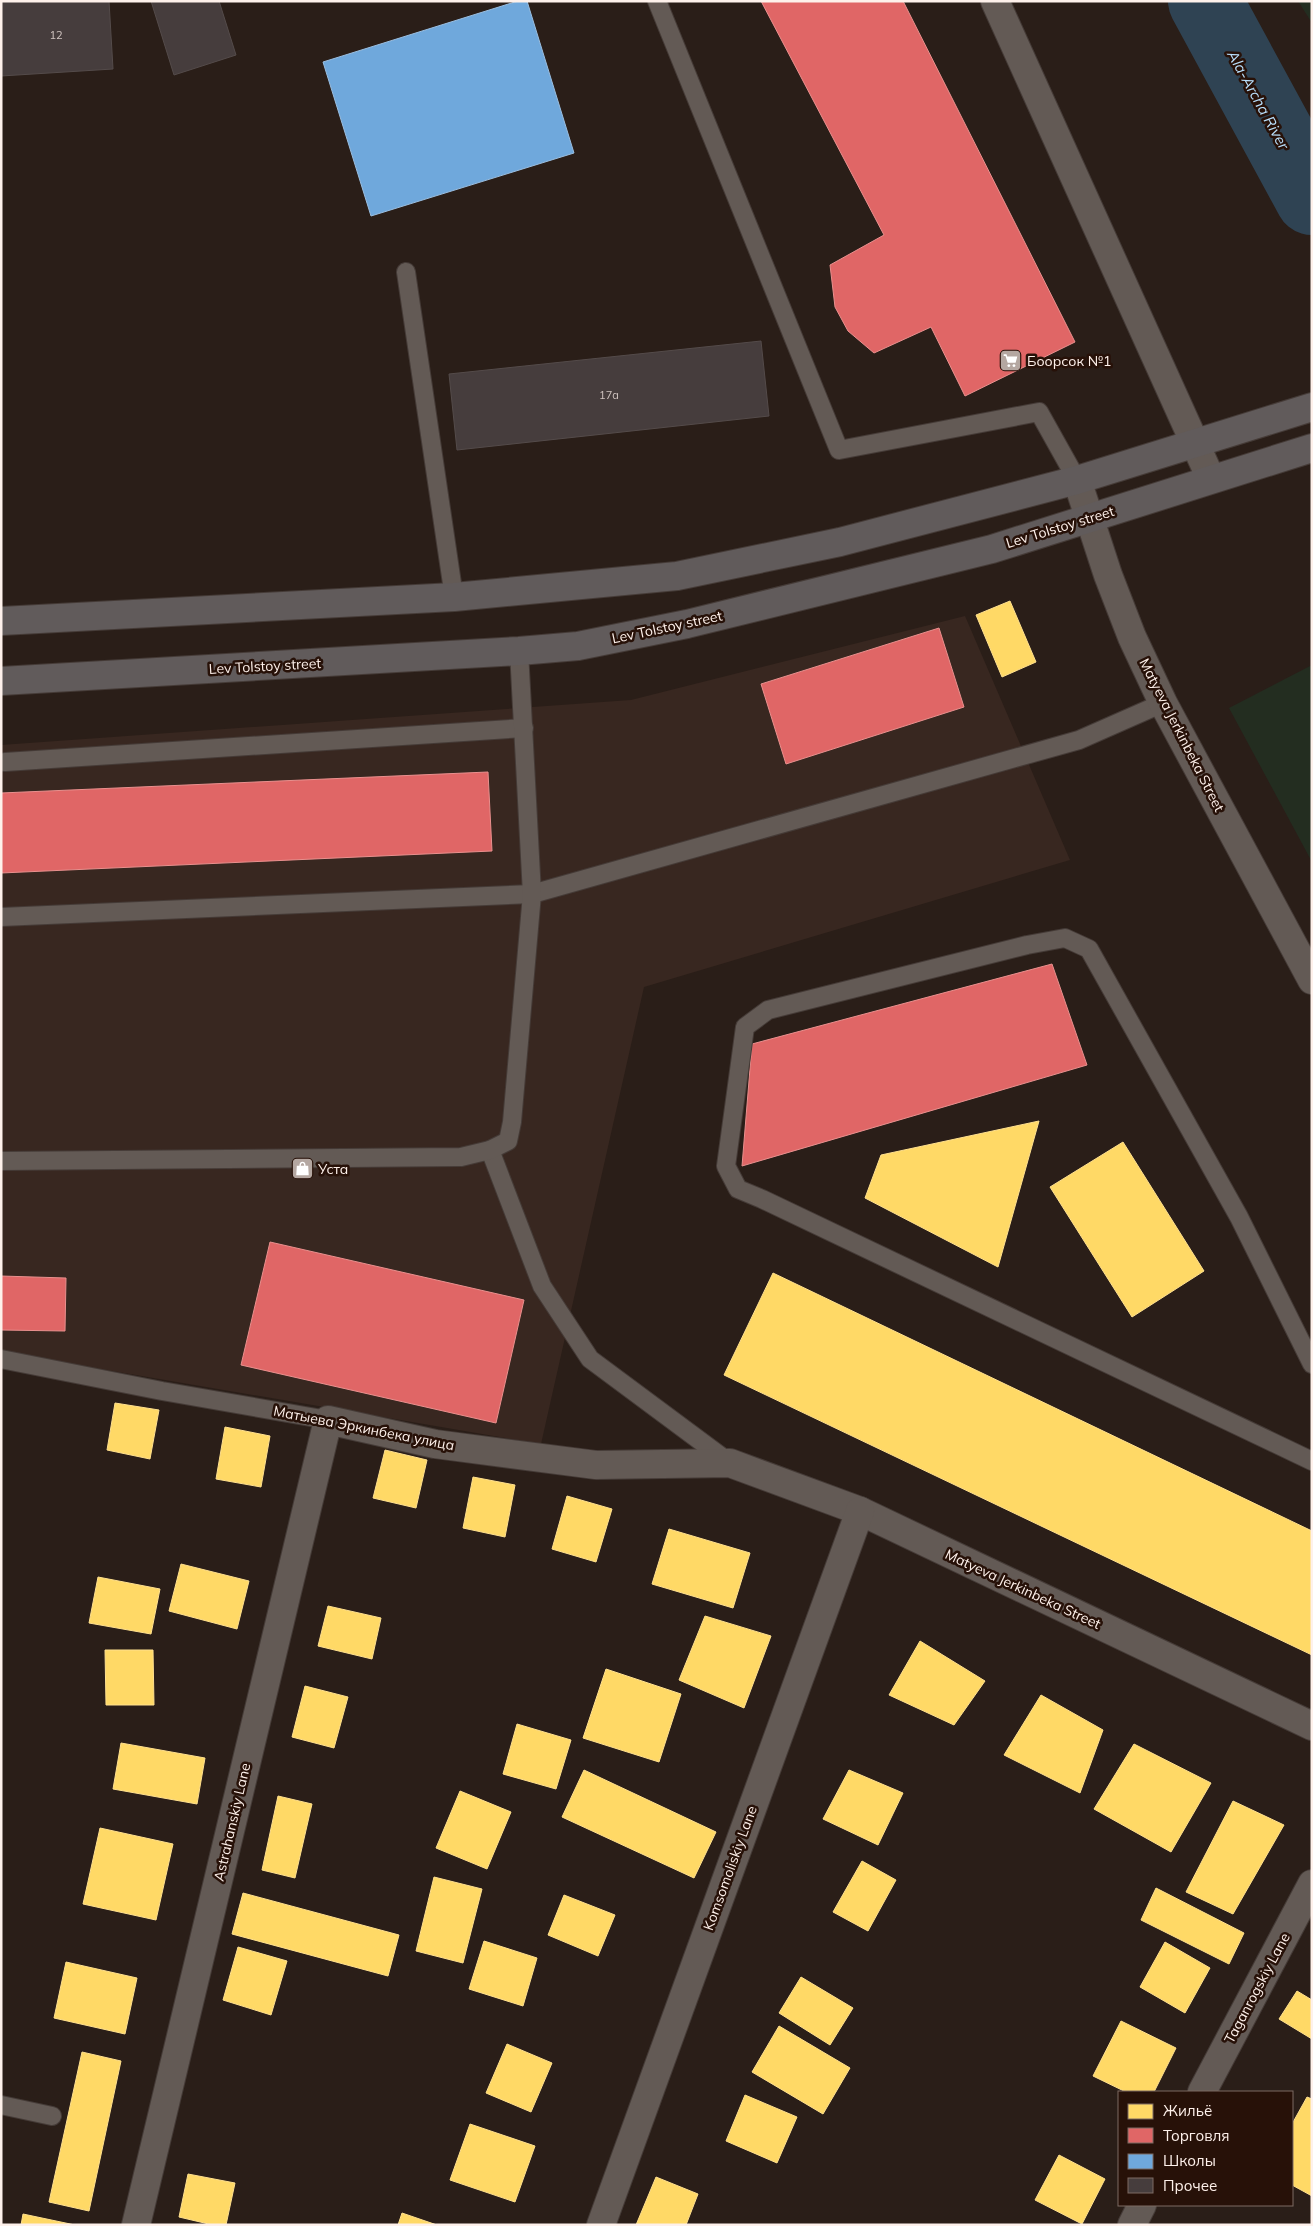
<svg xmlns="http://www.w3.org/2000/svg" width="1313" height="2226" font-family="Mulish,sans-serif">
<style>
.commercial{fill:#382720}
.green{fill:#232d20}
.homes{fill:#ffd966;stroke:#ffe08e}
.shops{fill:#e06666;stroke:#e9908e}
.schools{fill:#6fa8dc;stroke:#9abee0}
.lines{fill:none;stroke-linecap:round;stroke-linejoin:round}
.river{stroke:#2f4353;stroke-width:74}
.building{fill:#463d3d;stroke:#544b4a}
.service-casing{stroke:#453b37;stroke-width:20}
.minor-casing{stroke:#453b37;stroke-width:30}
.tertiary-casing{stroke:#453b37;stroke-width:30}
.secondary-casing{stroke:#453b37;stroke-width:30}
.primary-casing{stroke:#453b37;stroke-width:30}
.service{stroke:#635a55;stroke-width:18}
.minor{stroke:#635a55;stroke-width:28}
.tertiary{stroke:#635a55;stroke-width:28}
.secondary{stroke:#635a55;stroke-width:28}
.primary{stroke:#615b5b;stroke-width:28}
.labels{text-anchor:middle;stroke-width:5;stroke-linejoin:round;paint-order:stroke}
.number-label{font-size:11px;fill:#d0c4c0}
.poi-label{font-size:14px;fill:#fef1eb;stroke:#271108;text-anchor:start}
.street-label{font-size:14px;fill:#fef1eb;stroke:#271108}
.water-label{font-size:15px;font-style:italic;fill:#b9e0fd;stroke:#271108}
</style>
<rect width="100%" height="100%" fill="#2a1e18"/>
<path class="commercial" d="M965 616 1070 860 644 987 541 1444 1 1352V745L631 700Z"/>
<g class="green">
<path d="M1298 1H1312V23Z"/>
<path d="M1312 665V862L1229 708Z"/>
</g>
<g class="homes">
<path d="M1010 601 1036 662 1002 677 976 615Z"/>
<path d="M1039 1121 998 1267 865 1198 881 1155Z"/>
<path d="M1123 1142 1204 1271 1132 1317 1050 1187Z"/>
<path d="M773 1273 1312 1531V1655L724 1375Z"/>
<path d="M115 1403 159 1410 150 1459 107 1450Z"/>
<path d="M225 1427 270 1436 261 1487 216 1479Z"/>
<path d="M385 1450 427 1460 416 1508 373 1498Z"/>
<path d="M473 1477 515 1485 505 1537 463 1528Z"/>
<path d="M567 1496 612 1509 596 1562 552 1549Z"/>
<path d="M669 1529 750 1553 733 1608 652 1584Z"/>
<path d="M181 1564 249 1581 237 1629 169 1611Z"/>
<path d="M98 1577 160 1589 151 1634 89 1623Z"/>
<path d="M328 1606 381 1618 372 1659 318 1646Z"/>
<path d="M705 1616 771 1636 744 1708 679 1680Z"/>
<path d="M920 1641 985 1681 954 1725 889 1695Z"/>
<path d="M105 1650H153L154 1705H106Z"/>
<path d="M606 1669 681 1694 659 1762 583 1738Z"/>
<path d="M305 1686 348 1697 334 1748 292 1737Z"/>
<path d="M1041 1695 1103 1730 1080 1793 1004 1755Z"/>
<path d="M517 1724 571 1740 556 1789 503 1774Z"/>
<path d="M121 1743 205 1758 197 1804 113 1789Z"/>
<path d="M1134 1744 1211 1783 1171 1852 1094 1809Z"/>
<path d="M584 1770 716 1832 694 1878 562 1817Z"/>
<path d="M849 1770 903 1793 878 1845 823 1819Z"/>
<path d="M460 1791 511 1812 487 1869 436 1848Z"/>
<path d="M278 1796 312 1804 295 1878 262 1870Z"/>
<path d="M1233 1801 1284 1825 1233 1914 1186 1892Z"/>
<path d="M100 1828 173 1844 156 1920 83 1904Z"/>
<path d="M862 1861 896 1880 868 1931 833 1912Z"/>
<path d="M434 1877 482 1889 463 1963 416 1951Z"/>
<path d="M1156 1888 1244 1933 1229 1964 1141 1920Z"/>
<path d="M243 1893 399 1935 388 1976 232 1934Z"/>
<path d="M564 1895 615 1915 598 1956 548 1935Z"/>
<path d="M484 1941 537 1958 523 2006 469 1989Z"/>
<path d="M1165 1942 1210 1968 1185 2013 1140 1987Z"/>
<path d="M238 1947 287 1961 271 2015 223 2000Z"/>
<path d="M66 1962 137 1978 125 2034 54 2018Z"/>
<path d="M801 1977 853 2008 830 2045 779 2013Z"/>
<path d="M1297 1991 1312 2000V2039L1279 2019Z"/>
<path d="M1121 2021 1176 2048 1154 2092H1126L1093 2076Z"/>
<path d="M779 2026 850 2068 823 2114 752 2072Z"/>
<path d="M507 2044 552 2063 531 2112 486 2093Z"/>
<path d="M82 2052 121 2061 89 2211 49 2202Z"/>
<path d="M745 2095 797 2117 777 2163 726 2141Z"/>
<path d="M1307 2097 1312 2099V2196L1292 2185V2124Z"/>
<path d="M470 2124 535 2146 515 2202 450 2180Z"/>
<path d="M1059 2155 1105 2179 1082 2224 1035 2200Z"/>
<path d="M188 2174 235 2183 226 2225H213L179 2217Z"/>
<path d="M656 2177 698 2194 686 2225H636Z"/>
<path d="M402 2213 437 2225H398Z"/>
<path d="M23 2214 75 2225H21Z"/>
</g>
<g class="shops">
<path d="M761 1H903L1075 342 965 396 931 327 874 353 848 331 835 307 830 265 884 235Z"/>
<path d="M939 628 964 707 786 764 761 684Z"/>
<path d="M488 772 492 851 1 873V793Z"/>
<path d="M1052 964 1087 1065 742 1166 752 1044Z"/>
<path d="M270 1242 524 1300 496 1423 241 1365Z"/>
<path d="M1 1276 66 1278 65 1331 1 1330Z"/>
</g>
<path class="schools" d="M518 1H527L574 153 371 216 323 62Z"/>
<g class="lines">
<path class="river" d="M1205 1 1312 198"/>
</g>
<g class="building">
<path d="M1 1H109L113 69 1 76Z"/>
<path d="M151 1H219L236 55 174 75Z"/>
<path d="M761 341 769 416 457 450 449 374Z"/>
</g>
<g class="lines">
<defs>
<g id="service">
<path d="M657 1 839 450 1039 412 1077 480"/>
<path d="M406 272 454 597"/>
<path d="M5 762 524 728"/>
<path d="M1 917 532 894 1079 740 1163 703"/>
<path d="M490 1150 542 1286 590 1359 730 1463"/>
<path d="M1 1161 461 1157 490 1150 508 1141 512 1122 532 894 519 651"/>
<path d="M1 1359 162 1391 328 1420"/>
<path d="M1312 1364 1239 1217 1089 949 1065 938 1027 945 768 1010 745 1027 726 1166 738 1189 762 1199 1312 1461"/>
<path d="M1 2105 52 2116"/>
</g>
<g id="minor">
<path d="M1202 2092 1312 1884"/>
<path d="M136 2225 328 1420 435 1444 596 1465 730 1463 860 1511 1312 1726"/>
<path d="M601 2225 860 1511"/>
<path d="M1132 2225 1142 2205"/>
</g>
<path id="tertiary" d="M995 1 1211 479"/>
<path id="secondary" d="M1077 480 1108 575 1132 637 1163 703 1312 980"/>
<g id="primary">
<path d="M1 621 454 597 677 576 840 542 1077 480 1312 407"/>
<path d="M1 681 519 651 578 646 687 624 992 549 1312 448"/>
</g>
</defs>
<use href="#service" class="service-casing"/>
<use href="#minor" class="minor-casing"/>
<use href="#tertiary" class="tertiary-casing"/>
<use href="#secondary" class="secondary-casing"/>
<use href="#primary" class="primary-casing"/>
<use href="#service" class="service"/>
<use href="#minor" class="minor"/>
<use href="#tertiary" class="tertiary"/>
<use href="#secondary" class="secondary"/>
<use href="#primary" class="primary"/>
</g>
<defs>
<symbol id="supermarket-square" viewBox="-11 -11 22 22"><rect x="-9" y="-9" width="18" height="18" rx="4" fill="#b4a7a1" stroke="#271108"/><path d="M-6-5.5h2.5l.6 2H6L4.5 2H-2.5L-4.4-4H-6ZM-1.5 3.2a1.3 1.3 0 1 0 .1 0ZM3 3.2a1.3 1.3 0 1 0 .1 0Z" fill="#fff"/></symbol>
<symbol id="shop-square" viewBox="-11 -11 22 22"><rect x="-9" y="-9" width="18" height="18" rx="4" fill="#b4a7a1" stroke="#271108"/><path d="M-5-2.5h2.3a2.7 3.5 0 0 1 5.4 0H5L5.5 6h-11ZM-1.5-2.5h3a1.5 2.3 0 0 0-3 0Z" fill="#fff"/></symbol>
</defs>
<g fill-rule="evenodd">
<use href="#supermarket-square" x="998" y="348" width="25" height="25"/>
<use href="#shop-square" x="290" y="1156" width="25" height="25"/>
</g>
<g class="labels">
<g class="number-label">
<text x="56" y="39">12</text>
<text x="609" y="399">17a</text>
</g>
<g class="poi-label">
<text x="1027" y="366">Боорсок №1</text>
<text x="318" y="1174">Уста</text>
</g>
<g class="street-label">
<text transform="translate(1060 527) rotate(-17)" y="5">Lev Tolstoy street</text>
<text transform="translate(667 627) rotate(-12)" y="5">Lev Tolstoy street</text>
<text transform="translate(265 666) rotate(-3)" y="5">Lev Tolstoy street</text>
<text transform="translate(1182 735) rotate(63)" y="5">Matyeva Jerkinbeka Street</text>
<text transform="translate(364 1428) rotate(11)" y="5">Матыева Эркинбека улица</text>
<text transform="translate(1023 1589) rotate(25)" y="5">Matyeva Jerkinbeka Street</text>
<text transform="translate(232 1822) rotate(-77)" y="5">Astrahanskiy Lane</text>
<text transform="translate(730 1868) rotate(-70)" y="5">Komsomoliskiy Lane</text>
<text transform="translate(1257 1988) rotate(-62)" y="5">Taganrogskiy Lane</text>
</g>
<g class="water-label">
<text transform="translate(1258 100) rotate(61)" y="5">Ala-Archa River</text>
</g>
</g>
<rect width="1313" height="2226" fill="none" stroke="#fef1eb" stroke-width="5"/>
<rect x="1118" y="2091" width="175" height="115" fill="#271108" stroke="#7d6b63"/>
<rect x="1128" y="2104" width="25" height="15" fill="#ffd966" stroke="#7d6b63"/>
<text x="1163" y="2116" font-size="15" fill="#fef1eb">Жильё</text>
<rect x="1128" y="2128" width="25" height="15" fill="#e06666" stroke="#7d6b63"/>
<text x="1163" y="2141" font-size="15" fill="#fef1eb">Торговля</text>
<rect x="1128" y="2154" width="25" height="15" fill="#6fa8dc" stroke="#7d6b63"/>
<text x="1163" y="2166" font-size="15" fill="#fef1eb">Школы</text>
<rect x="1128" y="2178" width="25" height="15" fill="#463d3d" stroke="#7d6b63"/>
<text x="1163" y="2191" font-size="15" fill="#fef1eb">Прочее</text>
</svg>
